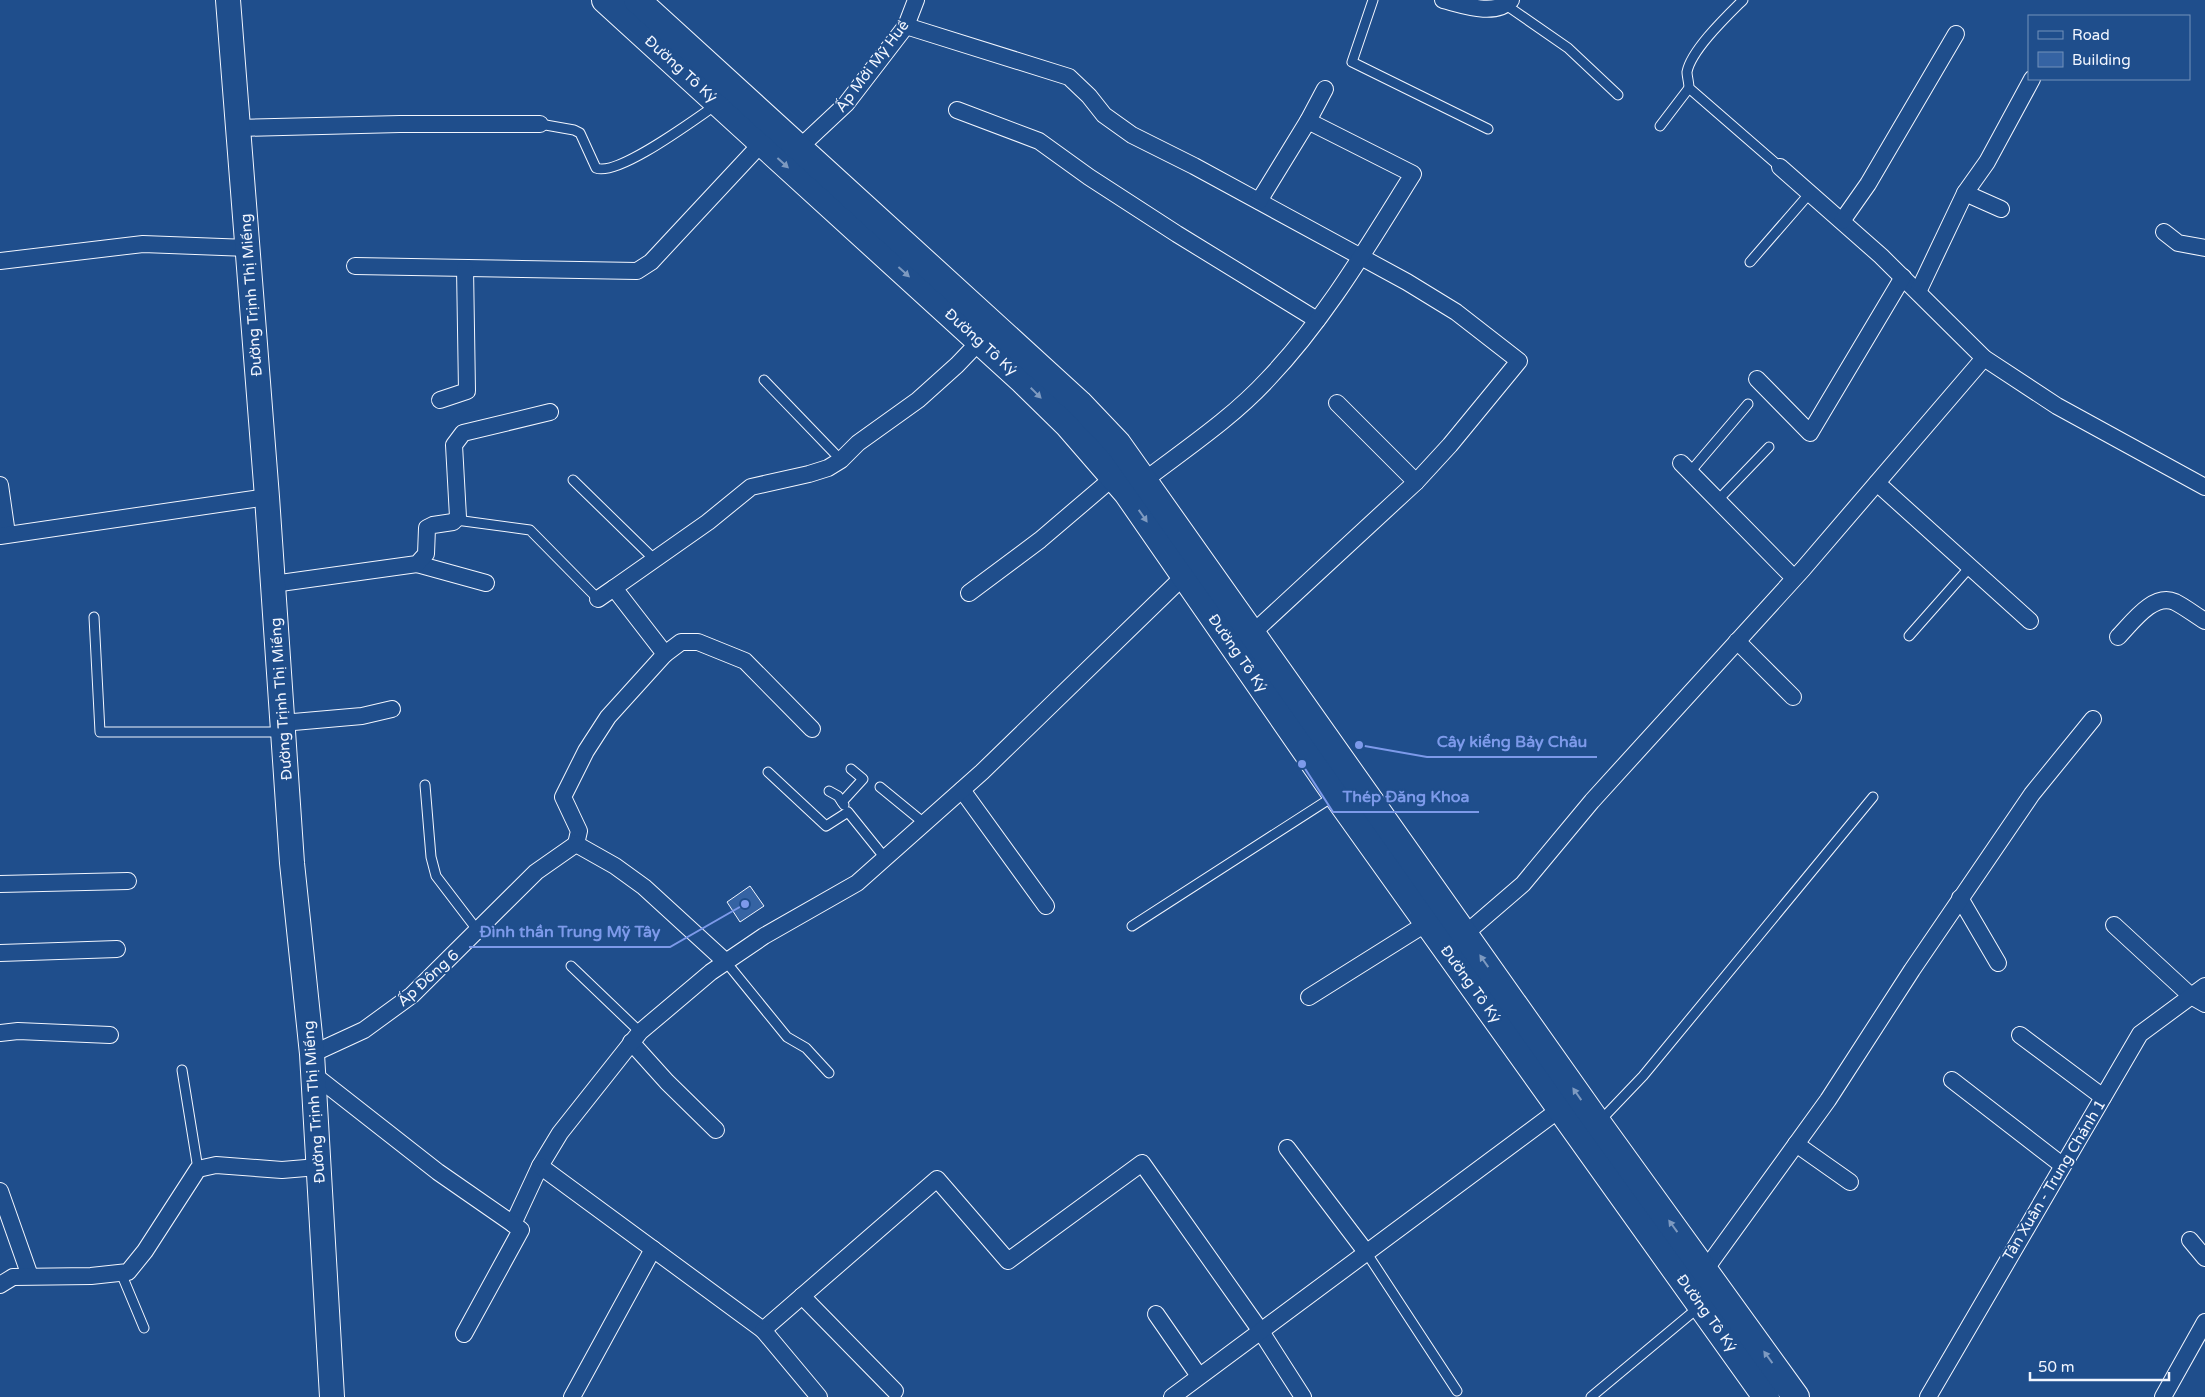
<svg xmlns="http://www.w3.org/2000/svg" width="2205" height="1397" font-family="'Varela Round',sans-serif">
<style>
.building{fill:#3563a3;stroke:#f2f6ff}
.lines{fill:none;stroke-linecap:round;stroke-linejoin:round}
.service-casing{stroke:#f2f6ff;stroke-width:11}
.minor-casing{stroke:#f2f6ff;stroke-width:18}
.secondary-casing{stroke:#f2f6ff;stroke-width:26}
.primary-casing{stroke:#f2f6ff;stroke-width:28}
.service{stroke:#1f4e8c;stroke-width:9}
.minor{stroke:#1f4e8c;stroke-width:16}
.secondary{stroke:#1f4e8c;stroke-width:24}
.primary{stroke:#1f4e8c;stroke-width:26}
.oneway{fill:#7e9ac0}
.labels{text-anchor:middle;stroke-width:4;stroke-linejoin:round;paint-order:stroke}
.street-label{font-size:15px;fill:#f2f6ff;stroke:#1f4e8c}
.leader{fill:none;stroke:#7d9aea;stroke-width:2}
.callout-dot{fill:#7d9aea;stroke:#1f4e8c;stroke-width:2}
.callout-label{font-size:16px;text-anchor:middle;font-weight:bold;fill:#7d9aea;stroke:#1f4e8c;stroke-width:4;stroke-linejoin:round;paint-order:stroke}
</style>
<rect width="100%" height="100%" fill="#1f4e8c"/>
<path class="building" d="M750 886 764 906 740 922 727 902Z"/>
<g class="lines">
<defs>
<g id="service">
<path d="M1373 0 1352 62 1488 129"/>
<path d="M1743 0C1728 15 1691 50 1687 72 1687 76 1689 83 1689 88L1780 167"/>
<path d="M1506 5 1568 48 1618 95"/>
<path d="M540 124 574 130 580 133 596 168C618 177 695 119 716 105"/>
<path d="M1660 126 1689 88"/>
<path d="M1750 262 1810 193"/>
<path d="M764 380 841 460"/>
<path d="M1690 472 1748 404"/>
<path d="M573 480 655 560"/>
<path d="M1718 500 1769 447"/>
<path d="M456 520 530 530 598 599"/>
<path d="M94 617 100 732H283"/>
<path d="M1909 636 1970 567"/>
<path d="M768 772 826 826 848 812 885 858"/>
<path d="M425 785 431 857 436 876 478 931"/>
<path d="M880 787 924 823"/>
<path d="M829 791 838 796 844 805"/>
<path d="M842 802 863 779 851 769"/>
<path d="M1132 926 1334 796"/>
<path d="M726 962 787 1037 806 1048 829 1073"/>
<path d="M571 966 640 1032"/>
<path d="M182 1070 198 1169"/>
<path d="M1600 1121 1643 1076 1873 797"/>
<path d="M1366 1252 1457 1391"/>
<path d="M121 1273 144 1328"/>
<path d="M1591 1397 1699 1307"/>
</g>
<g id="minor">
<path d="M1443 0C1463 5 1495 17 1511 0"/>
<path d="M906 26 1069 77 1089 96 1104 115 1132 135 1194 166 1407 282 1456 312 1519 361 1450 445 1416 482 1245 640"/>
<path d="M957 110 1039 141 1089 177 1177 234 1317 320"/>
<path d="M1308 121 1325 89"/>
<path d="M239 128 400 124H540"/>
<path d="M799 148 846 104 906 26 916 0"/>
<path d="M1780 167 1881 256 1984 358 2057 406 2205 487"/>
<path d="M1965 193 1987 162 2032 79"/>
<path d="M1842 221 1868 184 1956 34"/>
<path d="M2164 232 2178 243 2205 248"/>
<path d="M0 261 143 244 248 248"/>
<path d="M355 266 637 271 651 262 761 144"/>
<path d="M1918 292 1965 193 2001 209"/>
<path d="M1757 379 1810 433 1903 277"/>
<path d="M440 400 467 391 465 268"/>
<path d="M1337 403 1416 482"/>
<path d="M1681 463 1794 578"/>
<path d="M1145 480C1187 448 1232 418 1268 379 1326 318 1369 244 1413 174L1308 121 1259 201"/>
<path d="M1877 483 2030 621"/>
<path d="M0 485 7 534"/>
<path d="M0 536 267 497"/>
<path d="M417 564 486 583"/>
<path d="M273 584 417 564 426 554 427 528 433 525 453 522 458 517 454 445 463 433 550 412"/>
<path d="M969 593 1040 540 1115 476"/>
<path d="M598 599 614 588"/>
<path d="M2118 637C2131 624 2153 592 2175 602 2185 607 2195 615 2205 621"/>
<path d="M1737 641 1793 697"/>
<path d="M665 654 681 642H698L745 661 812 729"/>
<path d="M282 723 362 716 392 709"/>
<path d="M962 790 1046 906"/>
<path d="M576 844 579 831 563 797 586 751 608 717 665 654 614 588 708 522 751 487 809 474 828 468 841 460 858 443 918 400 957 365 980 341"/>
<path d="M576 844 615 866 644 887 726 962"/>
<path d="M0 884 128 881"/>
<path d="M1960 898 1998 963"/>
<path d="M2114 925 2191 996 2205 1004"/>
<path d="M1465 934 1523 884 1592 801 1803 569 1984 358"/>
<path d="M0 953 117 949"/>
<path d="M1309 997 1427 923"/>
<path d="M0 1033 18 1031 110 1035"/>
<path d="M2020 1035 2103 1097"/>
<path d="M631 1042 667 1082 716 1130"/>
<path d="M312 1054 364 1030 412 995 536 872 576 844"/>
<path d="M313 1074 438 1172 513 1224 540 1166 560 1133 640 1032 711 972 764 936 857 883 982 772 1184 576"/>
<path d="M1952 1080 2062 1165"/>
<path d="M1796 1144 1850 1182"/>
<path d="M1287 1148 1366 1252"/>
<path d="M540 1166 763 1330 937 1179 1008 1261 1142 1163 1260 1330 1303 1397"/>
<path d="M0 1191 30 1276"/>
<path d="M2190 1240 2205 1258"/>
<path d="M1705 1270 1828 1100 1912 970 2032 794 2093 719"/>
<path d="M0 1285 13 1277 91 1276 128 1272 145 1251 198 1169 216 1165 282 1170 318 1167"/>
<path d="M802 1296 895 1391"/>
<path d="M1156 1314 1199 1376"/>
<path d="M763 1330 819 1397"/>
<path d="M464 1334 521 1230 513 1224"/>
<path d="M572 1397 653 1249"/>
<path d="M1172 1397 1560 1109"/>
<path d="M1928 1397 2140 1034 2205 986"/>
<path d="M2163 1397 2205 1322"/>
</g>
<path id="secondary" d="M228 0 267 497 292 863 312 1054 332 1397"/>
<g id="primary">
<path d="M605 0 1023 381 1068 425 1127 493 1336 795 1766 1397"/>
<path d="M637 0 1079 403 1118 444 1598 1123 1796 1397"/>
</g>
</defs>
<use href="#service" class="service-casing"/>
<use href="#minor" class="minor-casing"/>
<use href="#secondary" class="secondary-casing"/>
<use href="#primary" class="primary-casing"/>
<use href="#service" class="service"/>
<use href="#minor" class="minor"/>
<use href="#secondary" class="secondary"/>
<use href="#primary" class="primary"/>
</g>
<defs><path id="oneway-solid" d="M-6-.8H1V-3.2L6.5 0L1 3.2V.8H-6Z" transform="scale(1.25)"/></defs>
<g class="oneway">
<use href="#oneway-solid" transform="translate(783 163) rotate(42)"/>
<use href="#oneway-solid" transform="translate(904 272) rotate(42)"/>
<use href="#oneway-solid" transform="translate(1036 393) rotate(45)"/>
<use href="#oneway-solid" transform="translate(1143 516) rotate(55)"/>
<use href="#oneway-solid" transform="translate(1484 961) rotate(-125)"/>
<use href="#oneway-solid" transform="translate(1577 1094) rotate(-125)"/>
<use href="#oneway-solid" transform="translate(1673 1226) rotate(-126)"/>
<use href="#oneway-solid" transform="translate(1768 1357) rotate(-126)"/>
</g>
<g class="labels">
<g class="street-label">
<text transform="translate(872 66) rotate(-53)" y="5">Ấp Mới Mỹ Huề</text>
<text transform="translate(681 69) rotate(42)" y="5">Đường Tô Ký</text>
<text transform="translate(251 295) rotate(-94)" y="5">Đường Trịnh Thị Miếng</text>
<text transform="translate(981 342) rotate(42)" y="5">Đường Tô Ký</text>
<text transform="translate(1238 653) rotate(55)" y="5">Đường Tô Ký</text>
<text transform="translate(281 699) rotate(-94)" y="5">Đường Trịnh Thị Miếng</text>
<text transform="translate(428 978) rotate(-42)" y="5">Ấp Đông 6</text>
<text transform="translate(1471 984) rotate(54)" y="5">Đường Tô Ký</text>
<text transform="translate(314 1102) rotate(-94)" y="5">Đường Trịnh Thị Miếng</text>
<text transform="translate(2054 1180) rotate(-59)" y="5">Tân Xuân - Trung Chánh 1</text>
<text transform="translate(1707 1313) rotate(54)" y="5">Đường Tô Ký</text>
</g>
</g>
<path class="leader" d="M1359 745L1427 757H1597M1302 764L1333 812H1479M745 904L670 947H469"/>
<g class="callout-dot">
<circle cx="1359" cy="745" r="5"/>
<circle cx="1302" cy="764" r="5"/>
<circle cx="745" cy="904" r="5"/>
</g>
<g class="callout-label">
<text x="1512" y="747">Cây kiểng Bảy Châu</text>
<text x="1406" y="802">Thép Đăng Khoa</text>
<text x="570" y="937">Đình thần Trung Mỹ Tây</text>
</g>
<rect x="2028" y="15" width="162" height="65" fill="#1f4e8c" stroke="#7391ba"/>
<rect x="2038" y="31" width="25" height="8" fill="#1f4e8c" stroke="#7391ba"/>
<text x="2072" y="40" font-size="15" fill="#f2f6ff">Road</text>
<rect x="2038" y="52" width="25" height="15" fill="#3563a3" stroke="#7391ba"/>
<text x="2072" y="65" font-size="15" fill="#f2f6ff">Building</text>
<path d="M2030 1372v8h139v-8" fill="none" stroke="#f2f6ff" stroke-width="2.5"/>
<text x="2038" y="1372" font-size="15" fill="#f2f6ff" stroke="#1f4e8c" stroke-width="4" paint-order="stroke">50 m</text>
</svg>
